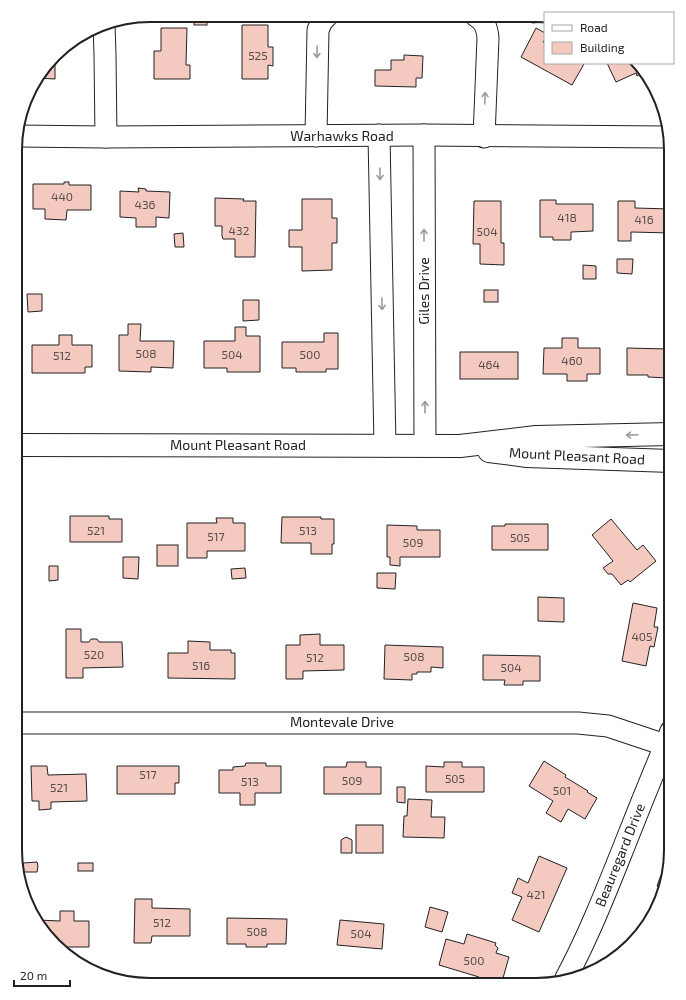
<svg xmlns="http://www.w3.org/2000/svg" width="686" height="1000" font-family="'Exo 2',sans-serif">
<style>
.building{fill:#f3c9c0;stroke:#222}
.lines{fill:none;stroke-linecap:round;stroke-linejoin:round}
.minor-casing{stroke:#222;stroke-width:23}
.highway-casing{stroke:#222;stroke-width:24}
.minor{stroke:#fff;stroke-width:21}
.highway{stroke:#fff;stroke-width:22}
.oneway{stroke:#9c9c9c}
.labels{text-anchor:middle;stroke-width:3;stroke-linejoin:round;paint-order:stroke}
.number-label{font-size:12px;fill:#564c4a}
.street-label{font-size:14px;fill:#222;stroke:#fff}
.rim{fill:none;stroke:#222;stroke-width:2}
</style>
<rect width="100%" height="100%" fill="#fff"/>
<g class="building">
<rect x="194" y="15" width="13" height="10"/>
<path d="M532 16H545V22L532 23Z"/>
<path d="M242 25H268V47H273V66L268 65V79H242Z"/>
<path d="M161 28H187L186 65H190V79H154V51H161Z"/>
<path d="M536 28 545 33V39L543 42 545 43V63H581L584 64 572 85 521 57Z"/>
<path d="M404 55 423 56 422 78H416V87L375 86V70H391V60H404Z"/>
<path d="M55 56V79L37 78Z"/>
<path d="M607 63H634L642 73 637 76 636 73 616 82Z"/>
<path d="M64 182H69V185H91V210H67L66 220 45 219V209H33V184H64Z"/>
<path d="M138 188 146 189V191L170 192 169 218 156 217V227H136V218L120 217V191L139 192Z"/>
<path d="M215 198 244 199 243 201H256L255 257H235V239H223L222 236V226H215Z"/>
<path d="M302 199H332V218H337V243H332V270L302 271V247H289V230H302Z"/>
<path d="M540 200H556V204H593V231L571 232V240H553V237H540Z"/>
<path d="M474 201H501V243H504V265L480 264V244H473Z"/>
<path d="M618 201H635V208L671 209V233L631 232V241H618Z"/>
<path d="M183 233 184 247H175L174 234Z"/>
<path d="M617 259H633L632 274 617 273Z"/>
<path d="M583 265 596 266V279H583Z"/>
<rect x="484" y="290" width="14" height="12"/>
<path d="M27 294H42V311L28 312Z"/>
<path d="M243 300H259V320L243 321Z"/>
<path d="M128 324H141L140 341H174L173 368 151 367V372L119 371V335H128Z"/>
<path d="M235 327H246V336H260V372H227V368H204V341H235Z"/>
<path d="M324 333H338V369H326V372H296V368H282V342H324Z"/>
<path d="M59 335H72V345H92V367H85V373H32V345H59Z"/>
<path d="M668 337H671V383H668V378L648 377V375H627V348L668 349Z"/>
<path d="M562 338H578V348H600V374H587V381H567V374H543L544 348H562Z"/>
<rect x="460" y="352" width="58" height="27"/>
<path d="M16 516 17 543H16Z"/>
<path d="M70 516H109V519H122V542H70Z"/>
<path d="M282 517H321V519H334V544H332V554H311V543H281Z"/>
<path d="M216 518H233V523H245V551H207V558H187V523H217Z"/>
<path d="M611 519 637 550 643 545 656 561 630 582 628 580 621 585 612 574H608L603 568 613 561 592 535Z"/>
<path d="M505 524H548V550H492V526H505Z"/>
<path d="M387 525 417 526V530H440V557H400V566L390 565V557H387Z"/>
<rect x="157" y="545" width="21" height="21"/>
<path d="M123 557H139L138 579 123 578Z"/>
<path d="M49 566H58V580L49 581Z"/>
<path d="M245 568 246 578 232 579 231 569Z"/>
<path d="M377 573H396L395 589 377 588Z"/>
<path d="M538 597 564 598V622L538 621Z"/>
<path d="M633 603 657 608 654 627H658L654 647 650 646 646 666 622 661Z"/>
<path d="M66 629H81V642H89L91 639H97L99 642H122L123 667 83 668V678H66Z"/>
<path d="M320 634V645H344V670L303 671V679H286V645H300V635Z"/>
<path d="M188 641 210 642V650H231V653H235V679L168 678V653H188Z"/>
<rect x="15" y="645" width="5" height="28"/>
<path d="M385 645 443 647V668L431 667V672H417V674H412V680L384 679Z"/>
<path d="M483 655 540 656V681H523V685H504L505 680H483Z"/>
<path d="M544 761 566 775 565 777 588 791 587 792 597 798 585 819 568 809 561 822 546 813 553 801 529 786Z"/>
<path d="M347 762H366V767H381V794H324V767H346Z"/>
<path d="M444 762H462V767H484V792H426V766L444 767Z"/>
<path d="M246 763H266V766H281V793H255V805H240V793H219V770H233V767L245 766Z"/>
<path d="M31 766H47L48 775 86 774 87 801 51 802V809L39 810V801H32Z"/>
<path d="M117 766H179V783H175V794H117Z"/>
<path d="M397 787H405V803L397 802Z"/>
<path d="M408 799 432 800 431 817H445L444 838 403 837 404 816H407Z"/>
<rect x="356" y="825" width="27" height="28"/>
<path d="M346 837 352 840V853H341V840Z"/>
<path d="M539 856 567 868 539 932 512 920 522 897 512 893 518 878 528 883Z"/>
<path d="M37 862 38 866 37 872H23V863Z"/>
<rect x="78" y="863" width="15" height="8"/>
<path d="M664 867 668 868 657 898 656 897 660 887 657 886Z"/>
<path d="M135 899H152V908L190 909V936H152L151 943H134Z"/>
<path d="M430 907 448 912 442 932 425 927Z"/>
<path d="M60 911H74V921H89V947H59L38 920 60 921Z"/>
<path d="M227 918 287 919 286 944H267V947H246V944H227Z"/>
<path d="M340 920 384 924 382 949 337 945Z"/>
<path d="M467 934 496 943 495 945 498 948 496 953 509 957 501 985H487L478 982 479 977 439 965 446 939 464 944Z"/>
</g>
<g class="lines">
<defs>
<g id="minor">
<path d="M476 16C485 21 487 28 488 38L484 137"/>
<path d="M104 24 105 55 106 137"/>
<path d="M379 135 385 446"/>
<path d="M424 135 425 446"/>
<path d="M16 136 106 137 424 135 668 137"/>
<path d="M316 136 318 30 322 21 327 16"/>
<path d="M15 723H578L608 726 665 745"/>
<path d="M566 978C589 935 607 889 625 844 640 806 655 769 671 731"/>
</g>
<g id="highway">
<path d="M16 445 460 446 536 437 671 434"/>
<path d="M489 451 527 456 671 461"/>
</g>
</defs>
<use href="#minor" class="minor-casing"/>
<use href="#highway" class="highway-casing"/>
<use href="#minor" class="minor"/>
<use href="#highway" class="highway"/>
</g>
<defs><path id="oneway-shaft" d="M-6 0H5M1.5-3L5.5 0L1.5 3" fill="none" stroke-width="1.6" stroke-linecap="round" stroke-linejoin="round"/></defs>
<g class="oneway">
<use href="#oneway-shaft" transform="translate(317 52) rotate(91)"/>
<use href="#oneway-shaft" transform="translate(485 98) rotate(-88)"/>
<use href="#oneway-shaft" transform="translate(380 174) rotate(89)"/>
<use href="#oneway-shaft" transform="translate(424 235) rotate(-90)"/>
<use href="#oneway-shaft" transform="translate(382 304) rotate(89)"/>
<use href="#oneway-shaft" transform="translate(425 407) rotate(-90)"/>
<use href="#oneway-shaft" transform="translate(632 435) rotate(178)"/>
</g>
<g class="labels">
<g class="number-label">
<text x="258" y="60">525</text>
<text x="62" y="201">440</text>
<text x="145" y="209">436</text>
<text x="567" y="222">418</text>
<text x="644" y="224">416</text>
<text x="239" y="235">432</text>
<text x="487" y="236">504</text>
<text x="146" y="358">508</text>
<text x="232" y="359">504</text>
<text x="310" y="359">500</text>
<text x="62" y="360">512</text>
<text x="572" y="365">460</text>
<text x="489" y="369">464</text>
<text x="96" y="535">521</text>
<text x="308" y="535">513</text>
<text x="216" y="541">517</text>
<text x="520" y="542">505</text>
<text x="413" y="547">509</text>
<text x="642" y="641">405</text>
<text x="94" y="659">520</text>
<text x="414" y="661">508</text>
<text x="315" y="662">512</text>
<text x="201" y="670">516</text>
<text x="511" y="672">504</text>
<text x="148" y="779">517</text>
<text x="455" y="783">505</text>
<text x="352" y="785">509</text>
<text x="250" y="786">513</text>
<text x="59" y="792">521</text>
<text x="562" y="795">501</text>
<text x="536" y="899">421</text>
<text x="162" y="927">512</text>
<text x="257" y="936">508</text>
<text x="361" y="938">504</text>
<text x="474" y="965">500</text>
</g>
<g class="street-label">
<text x="342" y="141">Warhawks Road</text>
<text transform="translate(424 291) rotate(-90)" y="5">Giles Drive</text>
<text x="238" y="450">Mount Pleasant Road</text>
<text transform="translate(577 456) rotate(3)" y="5">Mount Pleasant Road</text>
<text x="342" y="727">Montevale Drive</text>
<text transform="translate(620 855) rotate(-68)" y="5">Beauregard Drive</text>
</g>
</g>
<path d="M0 0H686V1000H0ZM150 22H536A128 128 0 0 1 664 150V850A128 128 0 0 1 536 978H150A128 128 0 0 1 22 850V150A128 128 0 0 1 150 22Z" fill="#fff" fill-rule="evenodd"/>
<path class="rim" d="M150 22H536A128 128 0 0 1 664 150V850A128 128 0 0 1 536 978H150A128 128 0 0 1 22 850V150A128 128 0 0 1 150 22Z"/>
<rect x="544" y="12" width="130" height="52" fill="#ffffff" stroke="#a7a7a7"/>
<rect x="552" y="25" width="20" height="6" fill="#ffffff" stroke="#a7a7a7"/>
<text x="580" y="32" font-size="12" fill="#222222">Road</text>
<rect x="552" y="42" width="20" height="12" fill="#f3c9c0" stroke="#a7a7a7"/>
<text x="580" y="52" font-size="12" fill="#222222">Building</text>
<path d="M14 980v6h56v-6" fill="none" stroke="#222222" stroke-width="2"/>
<text x="20" y="980" font-size="12" fill="#222222" stroke="#ffffff" stroke-width="3" paint-order="stroke">20 m</text>
</svg>
